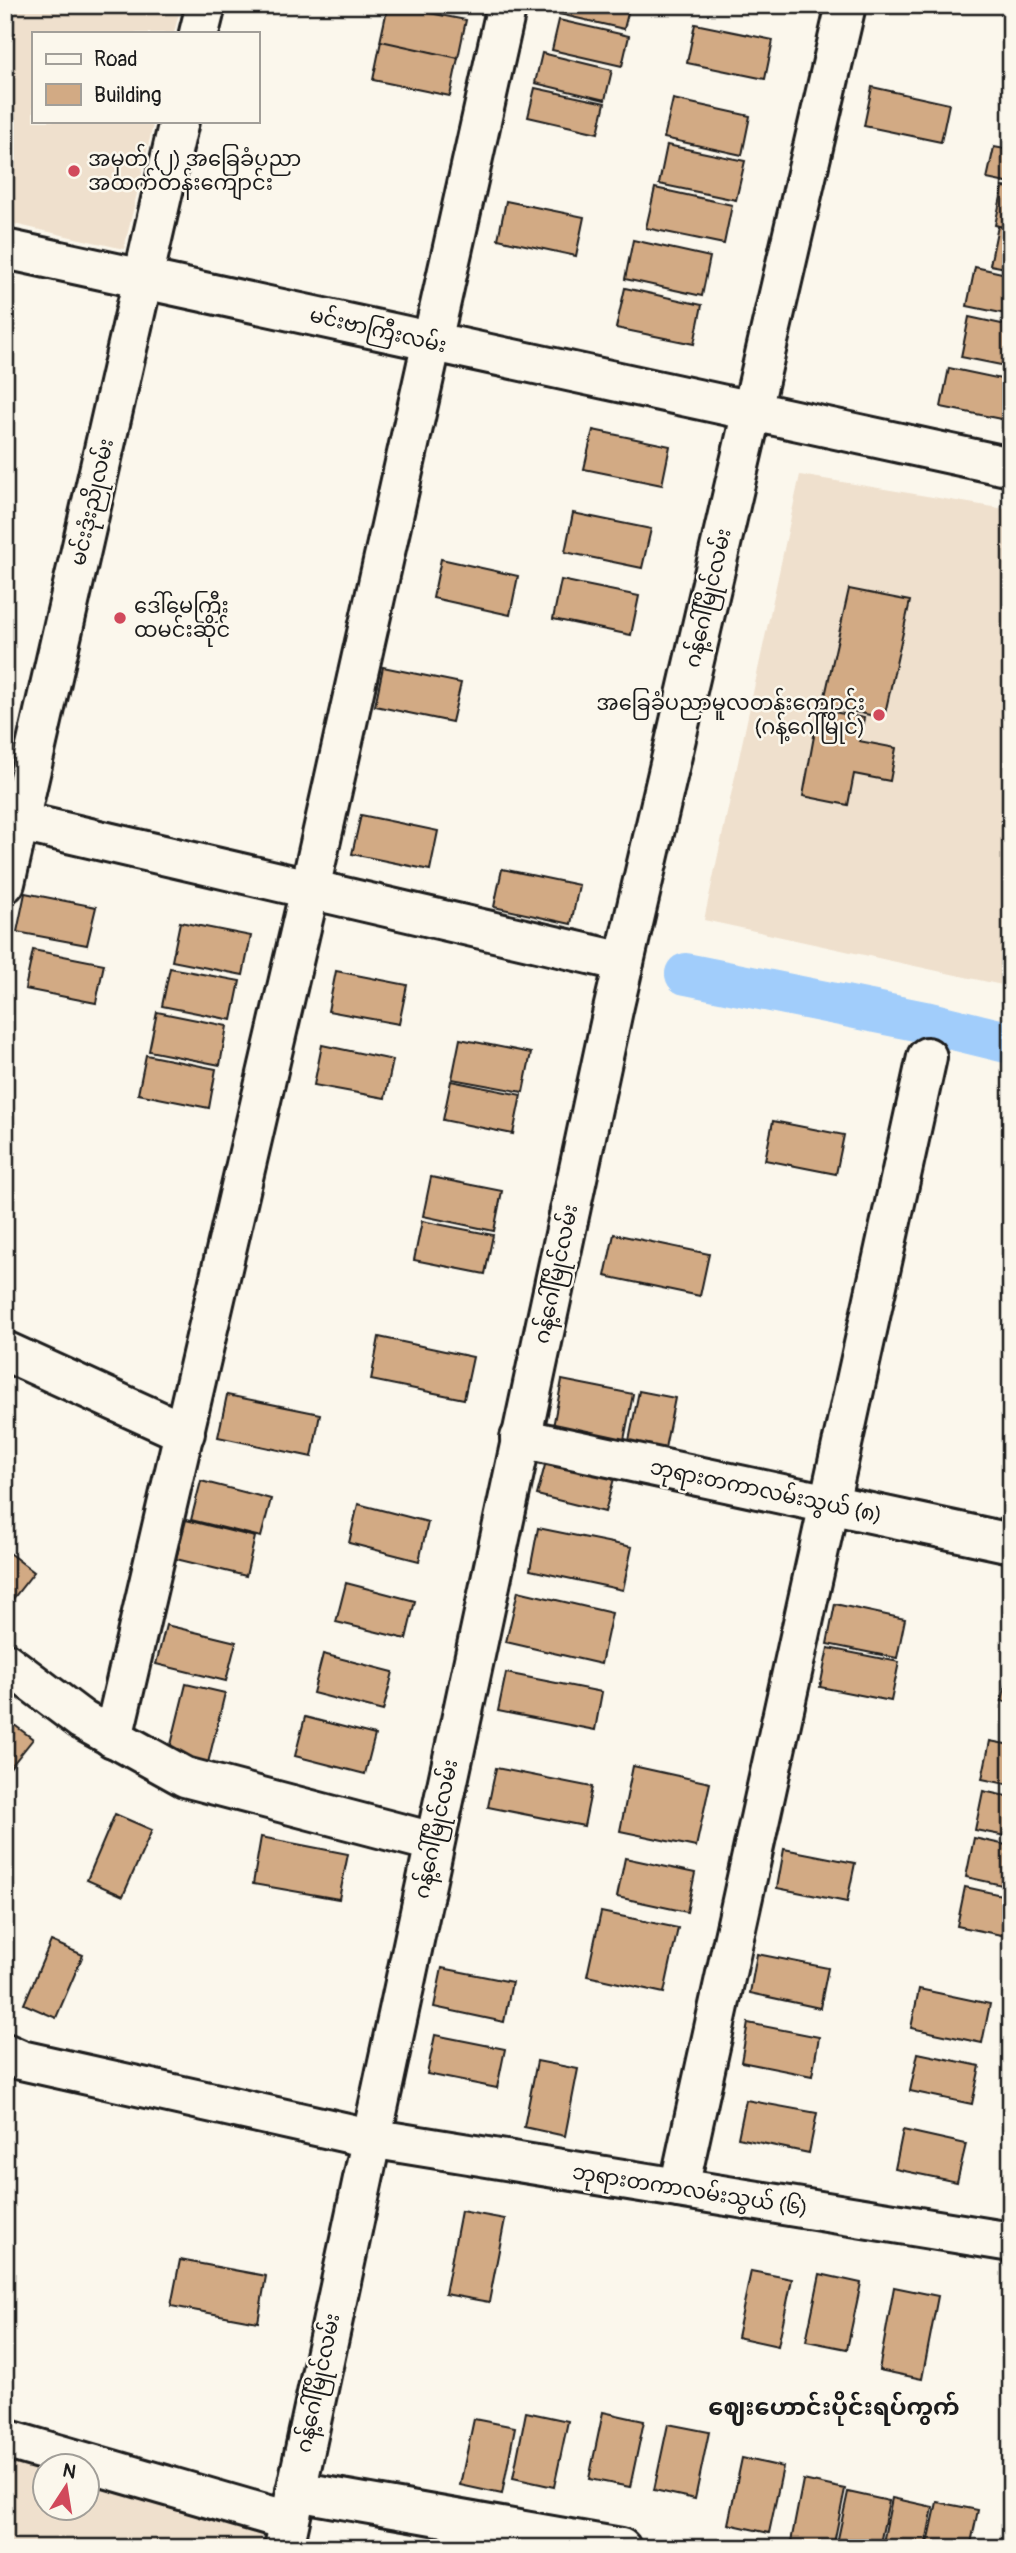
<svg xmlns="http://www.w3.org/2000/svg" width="1016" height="2553" font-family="Pangolin,'Noto Sans Myanmar',sans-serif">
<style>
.built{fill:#efe0cd}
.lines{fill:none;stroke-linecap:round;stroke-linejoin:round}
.canal{stroke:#a1cdfb;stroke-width:42}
.building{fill:#d2aa84;stroke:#1c1c1c;stroke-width:2}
.minor-casing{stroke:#1c1c1c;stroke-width:44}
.minor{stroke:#fbf7ec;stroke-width:38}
.poi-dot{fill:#d1495b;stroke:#fbf7ec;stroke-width:2.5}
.labels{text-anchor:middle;stroke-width:5;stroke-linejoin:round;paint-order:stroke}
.poi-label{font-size:21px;fill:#1c1c1c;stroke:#fbf7ec;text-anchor:start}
.street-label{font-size:21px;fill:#1c1c1c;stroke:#fbf7ec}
.quarter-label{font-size:24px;font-weight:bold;fill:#1c1c1c;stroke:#fbf7ec}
</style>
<rect width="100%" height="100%" fill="#fbf7ec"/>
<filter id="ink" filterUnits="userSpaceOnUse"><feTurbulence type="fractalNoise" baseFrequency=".0143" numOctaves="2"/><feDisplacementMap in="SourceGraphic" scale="14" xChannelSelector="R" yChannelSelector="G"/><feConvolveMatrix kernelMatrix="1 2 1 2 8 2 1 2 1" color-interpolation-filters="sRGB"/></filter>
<g filter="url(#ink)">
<g class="built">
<path d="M5 5H181L174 33H33V121H154L124 249 5 222Z"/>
<path d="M800 475 1011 510V987L704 920Z"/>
<path d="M5 2449 46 2466V2508H88V2474L263 2528 260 2548H5Z"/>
</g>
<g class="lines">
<path class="canal" d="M686 974 925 1022 1011 1043"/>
</g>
<g class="building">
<path d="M388 5 466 20 458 58 380 42Z"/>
<path d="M557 5H630L624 29 555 13Z"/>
<path d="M559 20 629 36 622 66 552 50Z"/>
<path d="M695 24 773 40 765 79 687 63Z"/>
<path d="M381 41 458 58 450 96 373 80Z"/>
<path d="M542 53 612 70 605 100 535 83Z"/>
<path d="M872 87 949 104 941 142 864 126Z"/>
<path d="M535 88 605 103 598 133 528 117Z"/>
<path d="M673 99 750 116 742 155 664 138Z"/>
<path d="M667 145 745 161 736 200 659 184Z"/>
<path d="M994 147 1011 150V184L987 179Z"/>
<path d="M1003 187 1011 188V229L995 225Z"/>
<path d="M655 188 732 205 724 244 646 228Z"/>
<path d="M506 201 584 217 576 256 498 239Z"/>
<path d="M998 226 1011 229V269L990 265Z"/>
<path d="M633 240 710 257 702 296 625 279Z"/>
<path d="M975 267 1011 275V315L967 306Z"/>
<path d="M625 288 702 305 694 344 616 328Z"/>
<path d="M969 317 1011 326V367L961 357Z"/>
<path d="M949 368 1011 381V421L941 407Z"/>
<path d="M593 430 670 446 662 485 584 469Z"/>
<path d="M573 513 651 529 642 568 565 552Z"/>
<path d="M441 559 518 576 510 615 433 598Z"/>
<path d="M561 580 639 596 631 635 553 619Z"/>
<path d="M849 589 910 601 884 718 823 705Z"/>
<path d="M383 667 461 683 452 722 375 706Z"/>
<path d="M819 709 864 718 859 741 896 748 890 781 854 774 848 805 803 796Z"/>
<path d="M361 815 438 831 430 870 352 854Z"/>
<path d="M502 869 579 885 571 924 494 907Z"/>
<path d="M25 893 96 907 87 945 17 932Z"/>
<path d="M180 922 251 936 243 975 172 961Z"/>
<path d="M33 950 104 964 96 1003 25 989Z"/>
<path d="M170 968 240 981 232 1020 162 1006Z"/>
<path d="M336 971 407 985 399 1024 328 1011Z"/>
<path d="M157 1012 227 1026 220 1065 149 1051Z"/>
<path d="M460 1039 531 1053 523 1092 452 1079Z"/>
<path d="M322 1045 393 1060 385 1098 314 1085Z"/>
<path d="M146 1055 216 1069 209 1108 138 1094Z"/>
<path d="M451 1081 521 1095 513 1134 443 1120Z"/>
<path d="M773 1121 844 1135 836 1174 765 1160Z"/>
<path d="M431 1177 502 1191 494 1231 423 1216Z"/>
<path d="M422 1221 493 1235 485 1274 414 1260Z"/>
<path d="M614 1234 709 1254 700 1296 605 1276Z"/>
<path d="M379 1337 473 1357 464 1399 371 1380Z"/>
<path d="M562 1380 633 1394 624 1440 553 1427Z"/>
<path d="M639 1391 675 1398 664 1453 628 1446Z"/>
<path d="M227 1395 320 1414 312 1457 218 1437Z"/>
<path d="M548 1454 616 1471 605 1512 537 1495Z"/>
<path d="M201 1481 271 1499 261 1537 191 1520Z"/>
<path d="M358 1504 428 1522 419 1561 349 1543Z"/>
<path d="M186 1520 255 1537 246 1576 176 1559Z"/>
<path d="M538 1528 632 1547 623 1590 530 1570Z"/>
<path d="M5 1550 34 1572 5 1609Z"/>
<path d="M346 1583 415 1601 406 1639 336 1622Z"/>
<path d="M518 1591 612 1613 601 1664 506 1642Z"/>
<path d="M835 1604 905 1619 897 1658 827 1644Z"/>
<path d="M166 1625 236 1642 226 1681 156 1664Z"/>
<path d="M828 1648 899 1662 891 1701 820 1687Z"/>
<path d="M323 1654 393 1672 383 1711 313 1693Z"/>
<path d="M1010 1663H1011V1703L1002 1701Z"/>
<path d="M506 1673 602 1692 595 1730 498 1711Z"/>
<path d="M186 1684 225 1693 208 1763 169 1753Z"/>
<path d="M305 1717 375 1735 365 1774 295 1756Z"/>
<path d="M5 1718 33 1739 5 1774Z"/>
<path d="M990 1741 1011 1745V1785L982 1779Z"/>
<path d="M633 1766 710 1783 696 1847 620 1831Z"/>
<path d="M496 1768 592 1787 584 1826 488 1807Z"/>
<path d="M983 1791 1011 1797V1837L975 1830Z"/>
<path d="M115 1814 152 1830 123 1896 87 1880Z"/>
<path d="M261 1837 348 1854 339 1899 253 1884Z"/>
<path d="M974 1838 1011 1846V1887L966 1877Z"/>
<path d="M784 1849 855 1863 847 1902 777 1888Z"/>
<path d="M625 1858 695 1873 687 1912 617 1897Z"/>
<path d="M965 1887 1011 1897V1937L957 1926Z"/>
<path d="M601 1912 678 1928 664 1993 587 1976Z"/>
<path d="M51 1941 83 1955 56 2018 24 2004Z"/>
<path d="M757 1954 828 1968 820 2008 750 1993Z"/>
<path d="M442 1968 512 1982 504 2022 434 2007Z"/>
<path d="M919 1989 990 2004 982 2043 911 2028Z"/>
<path d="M748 2023 819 2037 812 2076 741 2062Z"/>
<path d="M435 2035 505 2049 497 2088 427 2074Z"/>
<path d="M918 2053 980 2066 972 2104 910 2091Z"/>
<path d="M537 2061 578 2069 565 2136 524 2127Z"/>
<path d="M746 2100 817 2113 809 2153 738 2138Z"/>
<path d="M903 2130 966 2144 957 2182 895 2169Z"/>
<path d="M461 2211 505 2219 489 2302 445 2294Z"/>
<path d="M180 2260 266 2276 258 2322 171 2306Z"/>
<path d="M751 2271 792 2279 778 2346 737 2337Z"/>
<path d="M820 2274 861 2283 847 2349 806 2341Z"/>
<path d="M894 2287 938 2296 922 2379 879 2370Z"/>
<path d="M526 2412 568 2421 554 2487 513 2478Z"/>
<path d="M603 2412 644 2421 630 2487 589 2479Z"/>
<path d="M474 2419 515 2427 502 2494 460 2485Z"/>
<path d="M668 2424 709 2432 695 2499 654 2490Z"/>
<path d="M742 2458 783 2467 769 2533 728 2524Z"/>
<path d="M803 2480 845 2489 833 2548 790 2547Z"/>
<path d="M848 2492 889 2501 879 2548H836Z"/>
<path d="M892 2498 933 2507 925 2548H882Z"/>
<path d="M937 2502 978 2510 970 2548H927Z"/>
</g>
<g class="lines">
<defs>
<g id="minor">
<path d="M199 33 206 5"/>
<path d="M5 249 1011 467"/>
<path d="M21 822 624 962"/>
<path d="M5 883 179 121"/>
<path d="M5 1351 185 1433"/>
<path d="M520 1438 1011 1543"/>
<path d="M5 1662 82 1720 185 1777 433 1842"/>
<path d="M113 1738 310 889 507 5"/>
<path d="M5 2053 21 2060 370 2138 1011 2242"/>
<path d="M679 2188 927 1057"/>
<path d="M5 2439 289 2521"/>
<path d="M296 2491 621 2548"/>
<path d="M284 2548 613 1010 846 5"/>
</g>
</defs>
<use href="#minor" class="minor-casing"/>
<use href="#minor" class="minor"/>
</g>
</g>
<g class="poi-dot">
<circle cx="74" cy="171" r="7"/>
<circle cx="120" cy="618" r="7"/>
<circle cx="879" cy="715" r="7"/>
</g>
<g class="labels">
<g class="poi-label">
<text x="88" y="166">အမှတ် (၂) အခြေခံပညာ<tspan x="88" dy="24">အထက်တန်းကျောင်း</tspan></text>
<text x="134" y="613">ဒေါ်မေကြီး<tspan x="134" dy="24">ထမင်းဆိုင်</tspan></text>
<text x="865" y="710" text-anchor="end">အခြေခံပညာမူလတန်းကျောင်း<tspan x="865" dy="24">(ဂန့်ဂေါ်မြိုင်)</tspan></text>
</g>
<g class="street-label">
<text transform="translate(378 330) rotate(13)" y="7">မင်းဗာကြီးလမ်း</text>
<text transform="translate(92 502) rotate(-77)" y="7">မင်းဒုံးညိုလမ်း</text>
<text transform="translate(708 598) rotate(-77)" y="7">ဂန့်ဂေါ်မြိုင်လမ်း</text>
<text transform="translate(556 1274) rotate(-78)" y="7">ဂန့်ဂေါ်မြိုင်လမ်း</text>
<text transform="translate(766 1491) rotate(12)" y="7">ဘုရားတကာလမ်းသွယ် (၈)</text>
<text transform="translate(436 1829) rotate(-78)" y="7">ဂန့်ဂေါ်မြိုင်လမ်း</text>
<text transform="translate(690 2190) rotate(9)" y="7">ဘုရားတကာလမ်းသွယ် (၆)</text>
<text transform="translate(318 2383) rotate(-78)" y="7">ဂန့်ဂေါ်မြိုင်လမ်း</text>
</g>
<g class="quarter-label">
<text x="834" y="2415">ဈေးဟောင်းပိုင်းရပ်ကွက်</text>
</g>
</g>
<rect width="1016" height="2553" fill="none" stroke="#fbf7ec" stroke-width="28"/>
<rect x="14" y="14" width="988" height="2525" fill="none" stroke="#1c1c1c" stroke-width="2.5" filter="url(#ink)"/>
<rect x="32" y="32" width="228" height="91" fill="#fbf7ec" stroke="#a29f99" stroke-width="2"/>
<rect x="46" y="54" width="35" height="10" fill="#fbf7ec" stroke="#a29f99" stroke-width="2"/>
<text x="94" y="66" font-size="21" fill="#1c1c1c">Road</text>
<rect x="46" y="84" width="35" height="21" fill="#d2aa84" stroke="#a29f99" stroke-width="2"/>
<text x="94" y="102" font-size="21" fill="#1c1c1c">Building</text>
<g transform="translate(66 2487) rotate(12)"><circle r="33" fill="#fbf7ec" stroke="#a29f99" stroke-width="2"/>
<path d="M0-5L12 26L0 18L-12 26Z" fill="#d1495b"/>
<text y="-10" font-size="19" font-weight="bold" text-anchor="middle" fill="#1c1c1c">N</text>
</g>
</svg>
